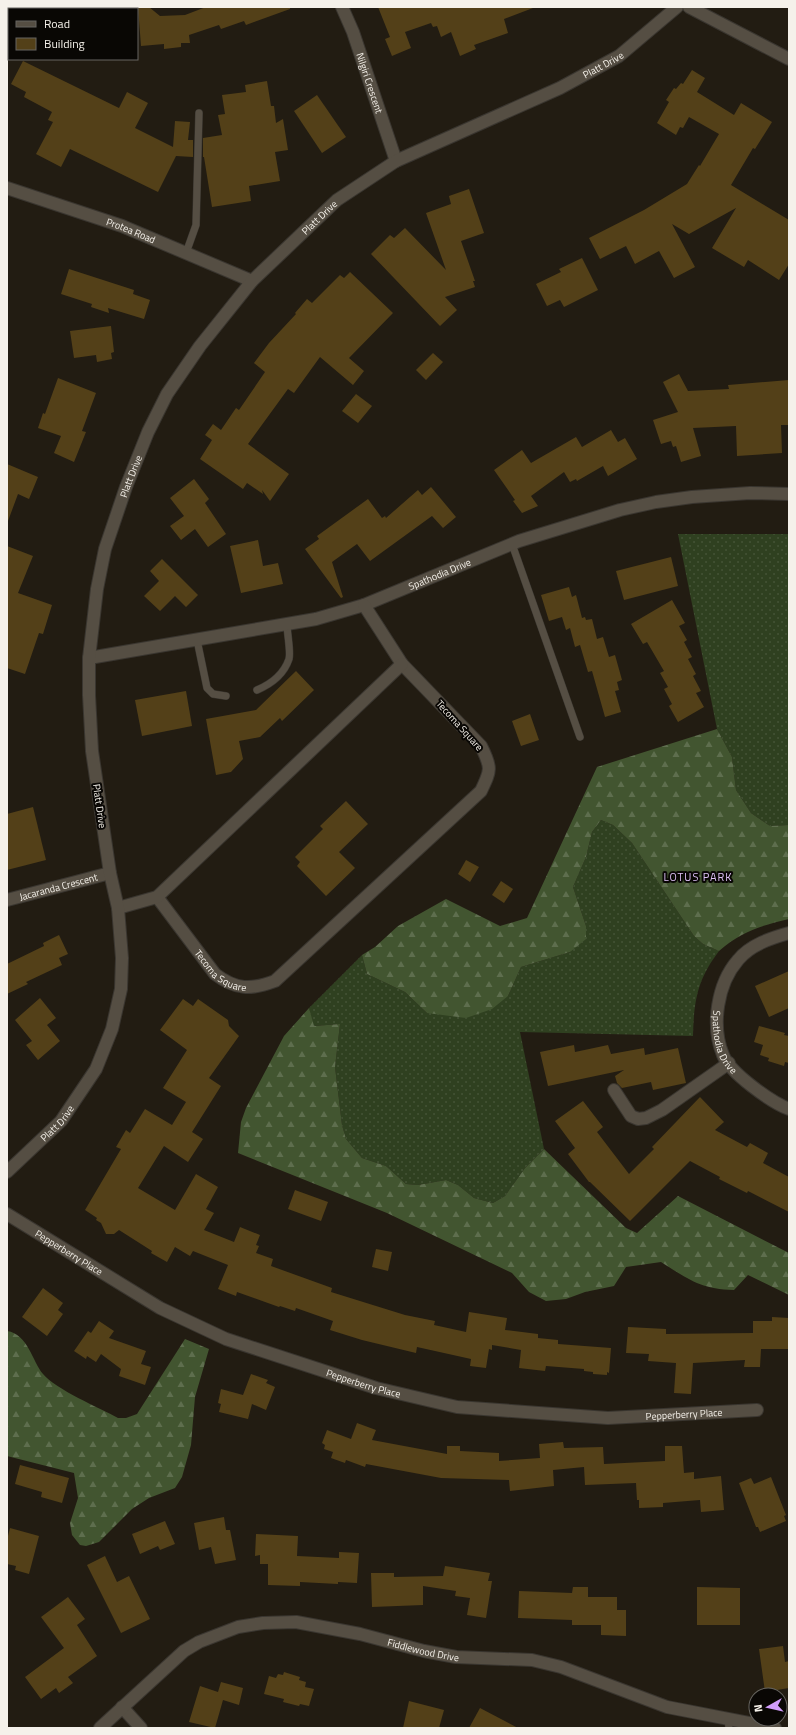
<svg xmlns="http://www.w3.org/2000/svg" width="796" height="1735" font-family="'Titillium Web',sans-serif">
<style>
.grass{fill:url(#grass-dots)}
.forest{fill:url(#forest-firs)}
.building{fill:#534018}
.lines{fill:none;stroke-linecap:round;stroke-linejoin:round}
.service-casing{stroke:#3a3630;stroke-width:8}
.minor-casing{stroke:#3a3630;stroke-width:14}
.tertiary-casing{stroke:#3a3630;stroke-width:14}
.service{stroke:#554e43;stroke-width:7}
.minor{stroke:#554e43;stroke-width:12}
.tertiary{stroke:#554e43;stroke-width:12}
.labels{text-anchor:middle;stroke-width:4;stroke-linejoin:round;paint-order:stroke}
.street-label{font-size:10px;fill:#f5f1ea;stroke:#090704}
.neighbourhood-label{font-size:11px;letter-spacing:1px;fill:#dec1f7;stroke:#090704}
</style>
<defs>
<pattern id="grass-dots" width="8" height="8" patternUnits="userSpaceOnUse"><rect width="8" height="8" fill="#2f4020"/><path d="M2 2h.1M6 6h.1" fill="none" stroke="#445336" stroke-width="1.8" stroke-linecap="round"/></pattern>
<pattern id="forest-firs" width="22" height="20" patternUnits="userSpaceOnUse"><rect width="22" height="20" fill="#425530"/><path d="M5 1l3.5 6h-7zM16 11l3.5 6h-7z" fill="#5e6e4e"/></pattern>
</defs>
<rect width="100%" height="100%" fill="#221c12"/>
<g class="grass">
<path d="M678 534H789V825L770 826 751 813 736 790 732 757 717 729Z"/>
<path d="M601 820 613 825 632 843 694 936 703 944 719 951C697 980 694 1001 693 1036L520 1032 544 1149 525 1168 505 1196 493 1203 474 1198 458 1185 446 1180 418 1185 406 1184 386 1166 362 1158 346 1139 342 1125 335 1067 340 1024 313 1026 309 1008 362 955 367 974 405 992 427 1013 508 996 521 967 570 952 586 926 573 887 586 857 592 832Z"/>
</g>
<g class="forest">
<path d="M717 729 732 757 736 790 751 813 770 826 789 825V919C760 926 742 931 719 951L703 944 694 936 632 843 613 825 601 820 592 832 586 857 573 887 586 926V939L570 952 521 967 508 996 492 1009 466 1018 427 1013 405 992 367 974 362 955 375 947 398 926 446 899 500 926 527 918 597 767Z"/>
<path d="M309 1008 314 1026 340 1024 335 1067 342 1125 346 1139 362 1158 386 1166 406 1184 418 1185 446 1180 458 1185 474 1198 493 1203 505 1196 525 1168 544 1149 626 1228 637 1233 678 1196 789 1253V1295L748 1275 734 1290C700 1289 688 1279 661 1262L626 1267 614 1286 585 1292 566 1299 546 1301 529 1292 512 1273 387 1213 238 1153 241 1122 246 1108 284 1036Z"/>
<path d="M7 1331C28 1334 32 1361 43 1374 55 1389 100 1408 118 1418H126L137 1414 185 1339 209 1349 195 1397 191 1445 182 1477 175 1488 149 1498 132 1509 99 1542 86 1546 80 1545 72 1535 70 1523 78 1498 74 1473 7 1456Z"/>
</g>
<g class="building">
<path d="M138 7H149L160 16 185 15 206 7H290V9L246 25 244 21 221 29 219 25 189 35 190 43H181V47L164 49V44L141 46Z"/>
<path d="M378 7H533V8L504 19 508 33 474 45 476 49 460 56 451 32 441 37 437 26 433 27 431 23 405 32 411 48 392 56 385 39 390 37Z"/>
<path d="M23 61 119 108 127 92 148 103 135 128 173 147 175 121 190 122 188 140H193V157L176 156 158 192 70 149 61 167 36 154 53 122 48 120 52 112 24 97 26 92 11 84Z"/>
<path d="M692 70 705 78 697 92 734 115 741 103 772 122 755 149 753 148 731 185 789 220V264L779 280 748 260 744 267 712 248 736 208 689 234 672 224 695 267 674 278 659 251 635 264 626 246 600 259 589 238 644 210 687 184 699 165 700 166 719 134 689 117 683 128 680 127 676 135 657 123 669 102 666 100 674 88 676 89 681 83 683 84Z"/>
<path d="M267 81 271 106H274L276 123 283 119 288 150 275 152 280 181 249 186 251 201 212 207 204 157H203V138L222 135 218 115 225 114 222 95 246 92 245 85Z"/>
<path d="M317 95 346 137 322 153 294 111Z"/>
<path d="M469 189 484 233 461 241 475 281H473L475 287 445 297 457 310 440 326 371 254 390 235 394 238 405 228 446 270 426 213 451 204 449 196Z"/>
<path d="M582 258 598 290 564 307 560 300 547 306 536 284 561 272 559 269Z"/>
<path d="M69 269 134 290 133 294 150 300 144 319 108 308 109 313 91 307 92 304 61 294Z"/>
<path d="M350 272 393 313 349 358 364 371 353 385 320 357 294 393 288 389 248 444 289 474 270 501 262 490 263 494 247 483 243 489 200 459 212 440 205 435 213 424 221 430 236 408 239 410 265 372 254 363 269 343 296 314 295 313 307 299 312 303 340 275 344 278Z"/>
<path d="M111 326 114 352 111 353 112 359 97 362 96 355 74 358 70 331Z"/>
<path d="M433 353 443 362 426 380 416 370Z"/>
<path d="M679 374 688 391 729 389 728 385 789 380V425H781L782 453 737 456 736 426 693 428 701 456 681 462 676 446 673 447 671 441 661 444 653 420 678 412 663 382Z"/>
<path d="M58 378 96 393 82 431 86 432 74 462 54 453 61 436 38 428 43 413 45 414Z"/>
<path d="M356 394 372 406 358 423 342 411Z"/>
<path d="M611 430 618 442 625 438 637 459 608 476 603 466 577 481 576 479 570 482 564 472 531 496 538 506 522 513 513 501 515 500 494 470 522 450 531 463 576 437 582 447Z"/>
<path d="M7 464 38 477 29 499 18 494 8 521Z"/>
<path d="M194 479 209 499 205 503 226 534 208 547 195 529 181 540 170 526 184 516 170 498Z"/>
<path d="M431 487 456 517 443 528 432 516 370 561 357 544 332 562 343 597 341 598 305 549 319 539 317 536 368 499 382 518 385 516 386 518 418 490 422 495Z"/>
<path d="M258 540 263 566 278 563 283 584 241 593 230 546Z"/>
<path d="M7 546 33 556 18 593 52 605 43 634 39 633 25 674 7 668Z"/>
<path d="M671 557 678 586 624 600 616 571Z"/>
<path d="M162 559 198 595 186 607 175 596 160 611 144 596 159 581 150 571Z"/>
<path d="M569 587 572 597 576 595 582 618 585 617 586 620 592 619 597 639 603 637 609 657 615 655 622 680 617 682 619 690 615 691 621 712 605 717 592 671 588 672 580 645 575 647 570 628 566 630 562 617 549 621 541 595Z"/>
<path d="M672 600 685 623 679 626 687 640 684 642 692 657 688 659 696 674 693 676 701 691 696 693 704 707 678 722 669 706 672 704 664 689 668 687 660 673 664 671 647 642 643 644 631 624Z"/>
<path d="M296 671 314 690 282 721 280 718 260 737 239 741 243 759 231 772 216 775 206 719 256 710Z"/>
<path d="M186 691 192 726 142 736 135 700Z"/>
<path d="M530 714 539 740 521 746 512 721Z"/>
<path d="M346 801 368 824 339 852 355 868 326 896 297 866 300 862 295 857 323 829 320 826Z"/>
<path d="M33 807 46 860 7 870V814Z"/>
<path d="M466 860 479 867 470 882 458 874Z"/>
<path d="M501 881 513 889 504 903 492 895Z"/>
<path d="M59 935 68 954 59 958 62 965 26 982 28 984 7 994V964L44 946 43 943Z"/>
<path d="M789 971V1008L769 1017 755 986Z"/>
<path d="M40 998 56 1018 47 1025 60 1041 38 1060 26 1045 32 1041 15 1020Z"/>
<path d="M183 999 193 1006 198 999 228 1020 229 1026 239 1036 209 1078 221 1086 192 1132 203 1139 188 1162 164 1146 138 1188 175 1210 196 1174 218 1187 206 1209 214 1213 204 1230 234 1242 240 1227 260 1235 256 1245 259 1246 256 1253 273 1259 271 1266 332 1288 331 1292 405 1315 435 1321 434 1325 466 1332 469 1312 507 1318 505 1330 538 1334V1338L558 1340V1344L611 1348 609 1373 607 1372V1375L593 1374V1372L584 1371V1369L546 1366 545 1371 519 1368 521 1350 492 1345V1350L489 1349 486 1368 470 1366 471 1359 417 1347 416 1353 362 1340 330 1330 333 1321 296 1308 295 1311 280 1306 279 1307 237 1292 236 1296 218 1289 228 1265 193 1251 190 1256 175 1247 167 1262 151 1253 152 1251 119 1230 114 1234H106L101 1223 96 1220 97 1218 85 1210 121 1149 116 1147 126 1130 130 1133 145 1109 172 1125 186 1102 163 1088 187 1050 160 1030Z"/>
<path d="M759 1026 785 1033 784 1035 789 1036V1063L785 1062 784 1066 768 1061 769 1058 760 1055 763 1045 754 1042Z"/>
<path d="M574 1045 575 1052 608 1045 611 1054 644 1048 645 1055 678 1048 686 1083 653 1090 651 1082 622 1088 617 1083 615 1076 624 1070 548 1086 540 1052Z"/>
<path d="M700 1097 724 1122 715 1130 747 1147 750 1143 768 1153 763 1163 789 1177V1212L748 1191 747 1193 719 1179 720 1177 690 1161 630 1221 590 1182H589L568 1154 575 1148 555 1121 583 1101 603 1127 597 1132 629 1174 654 1149 652 1147Z"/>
<path d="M295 1190 328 1202 321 1221 288 1209Z"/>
<path d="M376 1249 392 1252 388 1271 372 1267Z"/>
<path d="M43 1288 63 1303 58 1310 63 1314 47 1336 22 1317Z"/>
<path d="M772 1317 789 1318V1349H761L760 1367H744L745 1360 693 1363 691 1394 674 1393 676 1363 648 1361 649 1354 626 1353 628 1327 666 1329V1334L753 1333V1321H772Z"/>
<path d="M99 1321 114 1331 109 1338 146 1351 141 1364 151 1367 145 1385 119 1376 121 1369 101 1354 96 1362 87 1356 86 1359 74 1351 88 1331 91 1333Z"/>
<path d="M251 1374 268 1380 266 1383 275 1387 266 1410 252 1404 248 1419 219 1412 221 1404 218 1403 221 1389 243 1395Z"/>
<path d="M357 1423 376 1430 372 1440 447 1454V1446H460V1451L499 1453V1461L540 1458 539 1444 563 1442 564 1448 603 1447 604 1464 665 1461V1446H682L684 1473 694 1472V1479L721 1476 724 1510 701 1512 700 1500 663 1503V1507L639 1508V1500H637L636 1483 585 1485 584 1467 553 1470 554 1486 510 1491 509 1480 441 1478 366 1464 365 1467 346 1460 345 1463 331 1458 333 1452 324 1449 325 1445 322 1443 327 1430 351 1439Z"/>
<path d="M20 1465 69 1478 62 1503 41 1497 42 1492 15 1484Z"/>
<path d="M771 1477 786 1515 784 1516 786 1521 760 1532 758 1527H756L739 1483 751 1478 754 1484Z"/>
<path d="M224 1517 226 1530H230L236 1560 215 1564 211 1547 199 1550 194 1523Z"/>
<path d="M165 1521 175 1544 160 1550 158 1546 140 1554 132 1534Z"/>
<path d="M10 1528 39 1536 29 1574 15 1570 16 1566 7 1564V1540Z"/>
<path d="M256 1534 298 1536 297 1556 339 1558V1552L359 1553 357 1583 338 1582V1584L300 1582V1586L268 1585V1564H260V1555L255 1556Z"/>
<path d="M105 1556 117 1582 129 1576 150 1619 121 1633 87 1565Z"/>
<path d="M445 1566 490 1573 488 1581H492L486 1618 467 1615 470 1598 455 1596 456 1591 423 1586V1605L372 1607 371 1573H394V1577L443 1576Z"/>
<path d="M573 1587H588V1597H617V1610H626V1636L601 1635V1625H572V1620L518 1618 519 1591 572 1593Z"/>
<path d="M697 1587 740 1588V1625H697Z"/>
<path d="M68 1597 85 1619 77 1625 97 1656 68 1677 73 1683 59 1693 56 1688 41 1699 25 1677 64 1648 41 1617Z"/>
<path d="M783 1646 785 1662 789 1661V1688L765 1692 759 1649Z"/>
<path d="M284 1672 300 1677 299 1680 306 1682 305 1687 314 1689 309 1706 300 1704 299 1706 283 1702 284 1699 264 1694 269 1676 276 1678 278 1674 283 1675Z"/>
<path d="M221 1682 243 1688 239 1705 223 1700 215 1728 189 1722 200 1686 218 1692Z"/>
<path d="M409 1701 444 1710 439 1728H403Z"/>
<path d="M480 1708 518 1728H469Z"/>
</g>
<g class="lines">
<defs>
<g id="service">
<path d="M186 253 196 225 199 113"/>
<path d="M512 544 580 737"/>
<path d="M197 640 207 688 213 694 226 696"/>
<path d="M257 690C271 684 284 674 289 659 291 652 287 633 287 624"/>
<path d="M728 1719 729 1728"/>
</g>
<g id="minor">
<path id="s1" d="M342 7 353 32 396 161"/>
<path d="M689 7 789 59"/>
<path id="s2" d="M7 188 122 226 252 281"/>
<path id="s3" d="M89 658 316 619 364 605 519 541 620 510 656 502 692 497 750 493 789 494"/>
<path id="s4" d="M157 897 215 974C236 990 251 990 275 981L481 791C491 770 492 768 481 746L402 664 364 605"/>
<path id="s5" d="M7 900 110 873"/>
<path d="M118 908 157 897 402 664"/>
<path id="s6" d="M789 933C771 938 750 945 738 960 717 984 711 1026 723 1055 730 1073 771 1102 789 1109"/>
<path d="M614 1090 631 1116 638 1119 646 1118 662 1110 729 1063"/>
<path id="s7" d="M7 1214 160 1308 226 1339 376 1388 457 1407 608 1418 757 1410"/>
<path d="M122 1707 141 1728"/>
<path id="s8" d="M100 1728 184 1651 199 1642 238 1627 263 1623 296 1622 360 1634 424 1651 456 1657 532 1660 561 1667 667 1707 775 1728"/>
</g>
<g id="tertiary">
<path id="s9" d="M7 1172 61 1121 96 1069 112 1029 121 989 122 958 118 908 110 873 92 751 89 695V658L97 589 105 549 126 487 148 432 167 394 200 346 252 281 337 200 396 161 560 88 619 56 677 7"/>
</g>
</defs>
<use href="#service" class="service-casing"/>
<use href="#minor" class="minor-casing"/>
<use href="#tertiary" class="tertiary-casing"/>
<use href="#service" class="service"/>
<use href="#minor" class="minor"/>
<use href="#tertiary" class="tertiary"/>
</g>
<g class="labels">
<g class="street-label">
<text dy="4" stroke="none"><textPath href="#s9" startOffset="1390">Platt Drive</textPath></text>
<text dy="4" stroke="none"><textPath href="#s1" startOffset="81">Nilgiri Crescent</textPath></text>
<text dy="4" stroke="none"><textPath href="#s9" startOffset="1066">Platt Drive</textPath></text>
<text dy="4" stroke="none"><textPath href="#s2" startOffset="131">Protea Road</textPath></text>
<text dy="4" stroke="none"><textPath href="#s9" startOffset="742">Platt Drive</textPath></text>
<text dy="4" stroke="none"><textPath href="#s3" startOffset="362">Spathodia Drive</textPath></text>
<text transform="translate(460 725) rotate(48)" y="4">Tecoma Square</text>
<text transform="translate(100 806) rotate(82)" y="4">Platt Drive</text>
<text dy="4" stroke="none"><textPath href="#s5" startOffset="53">Jacaranda Crescent</textPath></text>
<text dy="4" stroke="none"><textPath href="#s4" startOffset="99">Tecoma Square</textPath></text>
<text dy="4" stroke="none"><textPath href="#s6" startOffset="147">Spathodia Drive</textPath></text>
<text dy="4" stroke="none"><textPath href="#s9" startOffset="70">Platt Drive</textPath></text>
<text dy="4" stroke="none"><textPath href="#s7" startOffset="73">Pepperberry Place</textPath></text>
<text dy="4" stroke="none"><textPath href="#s7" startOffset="397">Pepperberry Place</textPath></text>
<text dy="4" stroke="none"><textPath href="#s7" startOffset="721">Pepperberry Place</textPath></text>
<text dy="4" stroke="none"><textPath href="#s8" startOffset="362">Fiddlewood Drive</textPath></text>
</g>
<g class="neighbourhood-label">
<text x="698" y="881">LOTUS PARK</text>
</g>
</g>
<rect width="796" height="1735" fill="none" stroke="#f5f1ea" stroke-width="16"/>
<rect x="8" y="8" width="130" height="52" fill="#090704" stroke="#676560"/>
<rect x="16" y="21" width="20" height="6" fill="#554e43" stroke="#676560"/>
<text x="44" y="28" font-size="12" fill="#f5f1ea">Road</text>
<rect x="16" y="38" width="20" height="12" fill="#534018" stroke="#676560"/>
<text x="44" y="48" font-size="12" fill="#f5f1ea">Building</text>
<g transform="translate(768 1707) rotate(262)"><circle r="19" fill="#090704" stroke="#676560"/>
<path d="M0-3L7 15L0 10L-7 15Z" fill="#d29dfd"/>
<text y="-6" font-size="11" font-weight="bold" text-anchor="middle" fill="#f5f1ea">N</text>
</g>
</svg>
